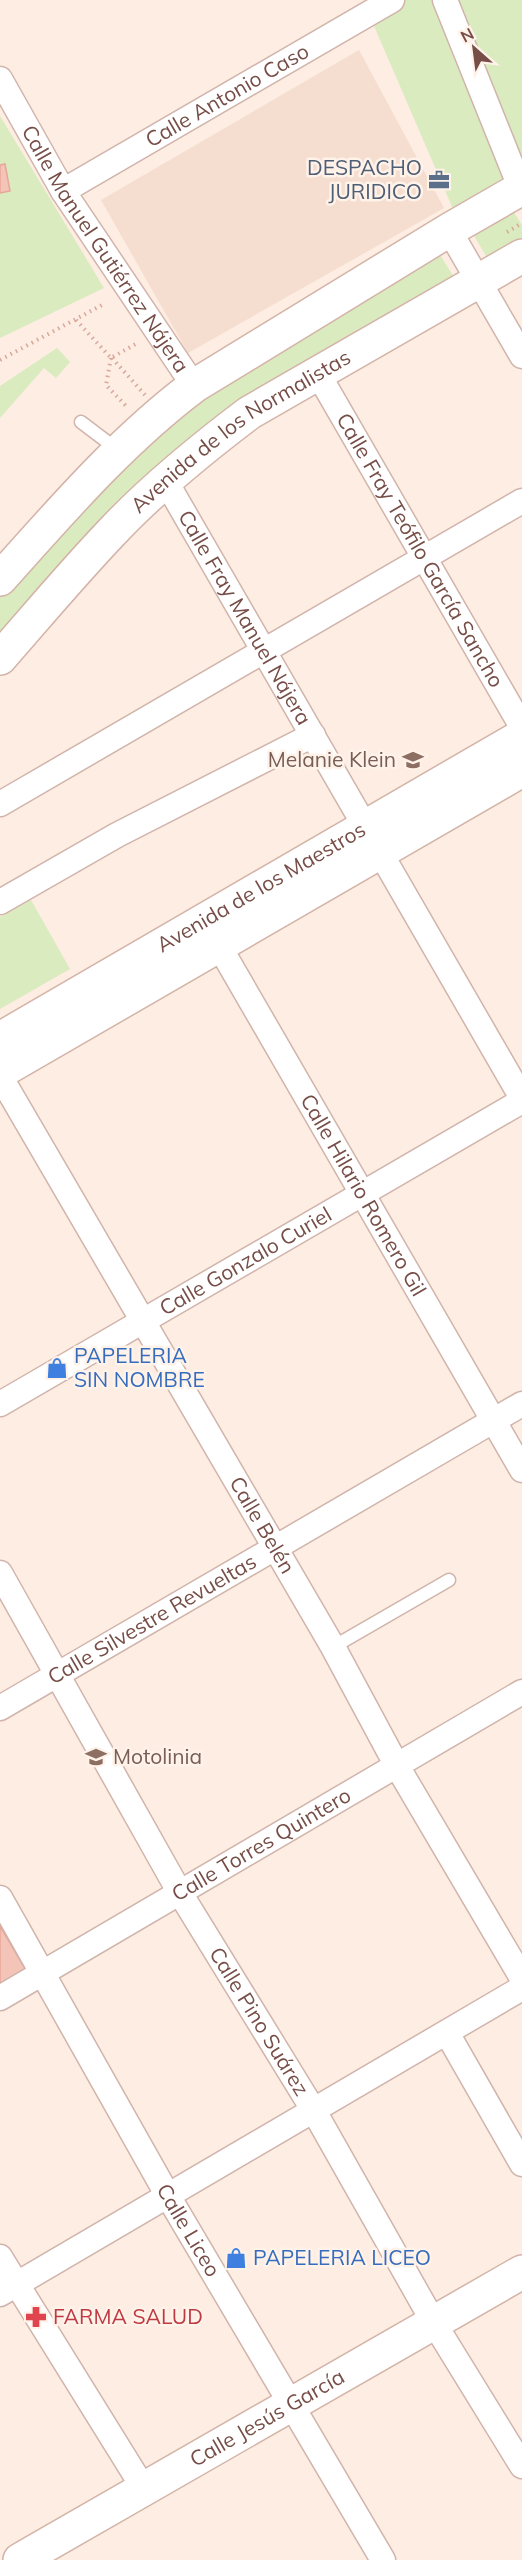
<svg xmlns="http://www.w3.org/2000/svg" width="522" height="2560" font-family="Mulish,sans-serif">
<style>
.residential{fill:#f5ddd0}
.green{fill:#daebc0}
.building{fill:#f4c4b8;stroke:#e7a698;stroke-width:1.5}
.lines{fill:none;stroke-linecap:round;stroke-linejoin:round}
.lane-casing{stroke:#d1b4ab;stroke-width:15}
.street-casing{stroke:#d1b4ab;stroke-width:27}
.secondary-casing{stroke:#d4b3a8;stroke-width:36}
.path{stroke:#d9a79b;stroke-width:4;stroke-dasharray:1.5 4.5;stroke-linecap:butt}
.lane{stroke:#fff;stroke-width:12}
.street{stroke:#fff;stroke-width:24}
.secondary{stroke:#fff;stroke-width:33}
.labels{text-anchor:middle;stroke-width:5;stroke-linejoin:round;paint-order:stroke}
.street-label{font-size:21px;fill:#764e47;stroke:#fff2e9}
.service-label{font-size:21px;fill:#4e5e75;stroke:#fff2e9;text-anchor:end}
.education-label{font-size:21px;fill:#785e54;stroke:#fff2e9;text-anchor:end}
.shop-label{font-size:21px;fill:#366cbe;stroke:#fff2e9;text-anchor:start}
.health-label{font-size:21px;fill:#be3a42;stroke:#fff2e9;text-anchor:start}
</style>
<rect width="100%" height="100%" fill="#fdede2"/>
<path class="residential" d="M359 50 444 208 188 353 101 200Z"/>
<g class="green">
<path d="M365 0H522V170L453 209 374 26Z"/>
<path d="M0 116 104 288 0 338Z"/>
<path d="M513 211 522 225V242L489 261 473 234Z"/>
<path d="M436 248 455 279 208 423 99 528 0 640V593L158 424Z"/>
<path d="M57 348 70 362 56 378 44 368 0 418V386Z"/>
<path d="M31 900 70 969 0 1009V917Z"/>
</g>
<g class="building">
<path d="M5 164 10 191 0 193V165Z"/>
<path d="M0 1926 30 1977 0 1995Z"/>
</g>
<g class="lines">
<defs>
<g id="lane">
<path d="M81 422 118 450"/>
<path d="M333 1647 449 1580"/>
</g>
<g id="street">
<path d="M445 0 522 192"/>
<path id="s1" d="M0 79 63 191 194 386"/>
<path id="s2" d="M63 191 392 0"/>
<path d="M449 230 522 356"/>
<path id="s3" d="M317 372 522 727"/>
<path id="s4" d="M165 480 522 1098"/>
<path d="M0 804 522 501"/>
<path d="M0 902 117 835 313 735"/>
<path id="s5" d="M211 932 522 1470"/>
<path id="s6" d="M0 1076 333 1647 397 1766 522 1978"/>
<path id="s7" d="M0 1404 522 1101"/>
<path id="s8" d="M0 1573 180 1893 314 2111 434 2323 522 2466"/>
<path id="s9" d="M0 1708 522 1404"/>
<path id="s10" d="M0 1898 168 2196 383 2560"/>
<path id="s11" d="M0 1998 522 1692"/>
<path d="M447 2033 522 2164"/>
<path d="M0 2257 144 2489"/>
<path d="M0 2294 522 1988"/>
</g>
<g id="secondary">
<path d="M0 579C61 511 121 441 194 386L449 230 522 188"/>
<path id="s12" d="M0 658C36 617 72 574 110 534 152 489 200 450 249 413L522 256"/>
<path id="s13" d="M0 1039 522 736"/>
<path d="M0 1072 522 770"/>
<path id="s14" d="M20 2560 522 2272"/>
</g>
</defs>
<use href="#lane" class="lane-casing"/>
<use href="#street" class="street-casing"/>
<use href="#secondary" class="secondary-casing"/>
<g class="path">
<path d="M507 232 522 223"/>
<path d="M76 320 111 358 139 342"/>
<path d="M111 358 106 385 128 408"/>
<path d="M112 358 145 395"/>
<path d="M0 360 102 305"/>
</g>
<use href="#lane" class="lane"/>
<use href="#street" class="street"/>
<use href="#secondary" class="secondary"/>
</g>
<defs>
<symbol id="office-bare" viewBox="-9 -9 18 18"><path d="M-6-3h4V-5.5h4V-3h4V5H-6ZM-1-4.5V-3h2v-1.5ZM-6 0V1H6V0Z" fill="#5c6f8a" stroke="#fff2e9" stroke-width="2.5" paint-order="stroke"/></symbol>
<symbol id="school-bare" viewBox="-9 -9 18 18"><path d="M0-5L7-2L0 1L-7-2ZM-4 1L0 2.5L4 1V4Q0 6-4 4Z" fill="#8d6e63" stroke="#fff2e9" stroke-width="2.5" paint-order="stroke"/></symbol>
<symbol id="shop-bare" viewBox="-9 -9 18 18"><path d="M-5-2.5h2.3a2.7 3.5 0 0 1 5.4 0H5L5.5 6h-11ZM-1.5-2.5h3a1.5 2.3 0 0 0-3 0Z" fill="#3f7fe0" stroke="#fff2e9" stroke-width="2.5" paint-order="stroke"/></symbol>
<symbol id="pharmacy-bare" viewBox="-9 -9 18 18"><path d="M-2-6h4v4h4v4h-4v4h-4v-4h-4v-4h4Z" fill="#e0444e" stroke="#fff2e9" stroke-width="2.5" paint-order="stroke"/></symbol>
</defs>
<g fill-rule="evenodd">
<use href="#office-bare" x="424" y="165" width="30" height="30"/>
<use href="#school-bare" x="398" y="745" width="30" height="30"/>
<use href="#shop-bare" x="42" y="1353" width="30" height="30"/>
<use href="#school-bare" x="81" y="1742" width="30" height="30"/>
<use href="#shop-bare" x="221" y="2243" width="30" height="30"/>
<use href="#pharmacy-bare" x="21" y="2302" width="30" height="30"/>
</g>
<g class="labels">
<g class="street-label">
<text dy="7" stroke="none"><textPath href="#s2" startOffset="190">Calle Antonio Caso</textPath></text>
<text dy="7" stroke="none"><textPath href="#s1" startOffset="200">Calle Manuel Gutiérrez Nájera</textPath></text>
<text dy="7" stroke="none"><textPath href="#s12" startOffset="333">Avenida de los Normalistas</textPath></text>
<text dy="7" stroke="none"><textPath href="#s3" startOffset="206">Calle Fray Teófilo García Sancho</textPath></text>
<text dy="7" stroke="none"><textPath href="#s4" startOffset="159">Calle Fray Manuel Nájera</textPath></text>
<text dy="7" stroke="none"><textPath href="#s13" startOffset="302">Avenida de los Maestros</textPath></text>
<text dy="7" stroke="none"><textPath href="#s5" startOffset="304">Calle Hilario Romero Gil</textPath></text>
<text dy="7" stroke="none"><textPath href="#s7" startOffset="284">Calle Gonzalo Curiel</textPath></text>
<text dy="7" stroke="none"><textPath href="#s6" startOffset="520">Calle Belén</textPath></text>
<text dy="7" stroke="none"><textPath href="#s9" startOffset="176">Calle Silvestre Revueltas</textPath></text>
<text dy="7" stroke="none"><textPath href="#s11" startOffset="303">Calle Torres Quintero</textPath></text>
<text dy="7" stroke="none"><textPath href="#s8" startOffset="518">Calle Pino Suárez</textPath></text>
<text dy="7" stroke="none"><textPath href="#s10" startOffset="382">Calle Liceo</textPath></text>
<text dy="7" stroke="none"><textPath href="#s14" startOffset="285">Calle Jesús García</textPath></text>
</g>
<g class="service-label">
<text x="422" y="175">DESPACHO<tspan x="422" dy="24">JURIDICO</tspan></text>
</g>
<g class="education-label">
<text x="396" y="767">Melanie Klein</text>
<text x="113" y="1764" text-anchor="start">Motolinia</text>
</g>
<g class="shop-label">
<text x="74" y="1363">PAPELERIA<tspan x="74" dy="24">SIN NOMBRE</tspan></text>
<text x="253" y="2265">PAPELERIA LICEO</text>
</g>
<g class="health-label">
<text x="53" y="2324">FARMA SALUD</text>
</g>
</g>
<g transform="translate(474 48) rotate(332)" stroke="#fff2e9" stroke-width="4.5" paint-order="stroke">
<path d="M0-4.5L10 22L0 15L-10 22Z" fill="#764e47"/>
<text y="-9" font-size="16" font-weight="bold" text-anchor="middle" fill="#764e47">N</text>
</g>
</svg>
